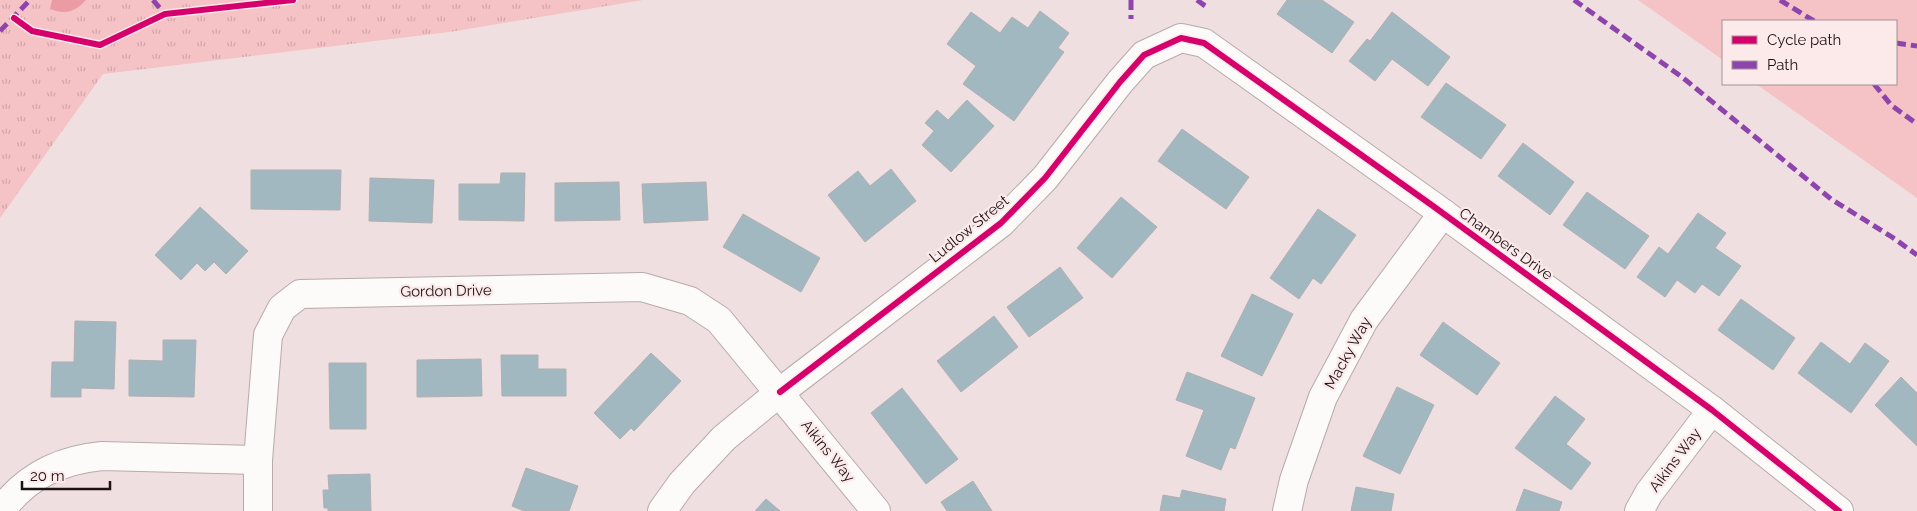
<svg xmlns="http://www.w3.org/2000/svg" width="1917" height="511" font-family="Raleway,sans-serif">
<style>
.grass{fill:#f5c2c6}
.park{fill:url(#park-tufts)}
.water{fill:#ea9ba4}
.building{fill:#a1b8c0;stroke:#b1afb1}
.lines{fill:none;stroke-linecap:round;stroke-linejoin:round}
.minor-casing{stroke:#b7abab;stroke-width:30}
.minor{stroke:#fdfafa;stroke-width:28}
.quiet{stroke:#8e44ad;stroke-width:5;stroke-dasharray:10 5;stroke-linecap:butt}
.cycleway-casing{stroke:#fce9ea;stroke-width:9}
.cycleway{stroke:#d6006c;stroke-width:6}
.labels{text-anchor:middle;stroke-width:4.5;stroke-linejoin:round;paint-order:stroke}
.street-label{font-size:15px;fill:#1c1213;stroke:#fce9ea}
</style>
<defs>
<pattern id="park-tufts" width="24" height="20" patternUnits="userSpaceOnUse" patternTransform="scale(1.25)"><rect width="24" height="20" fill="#f5c2c6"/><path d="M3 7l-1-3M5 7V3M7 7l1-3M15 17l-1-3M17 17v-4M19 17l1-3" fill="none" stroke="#d1a6a9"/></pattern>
</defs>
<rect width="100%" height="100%" fill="#f0dfe0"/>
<path class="grass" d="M1638 0H1917V198L1756 84H1896V21H1723V60Z"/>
<path class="park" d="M0 0H643L449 32 103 74 0 218Z"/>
<path class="water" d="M52 0H86C75 12 65 15 50 9Z"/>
<g class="building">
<path d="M1287 0H1322L1354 22 1332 53 1277 14Z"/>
<path d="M1040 11 1069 33 1058 48 1064 52 1014 121 963 84 976 66 947 44 971 12 1000 33 1012 17 1028 28Z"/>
<path d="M1392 12 1450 57 1428 86 1392 59 1375 81 1349 61 1367 39 1370 41Z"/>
<path d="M1446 83 1506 125 1481 159 1421 117Z"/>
<path d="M967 100 994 126 951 172 922 145 934 131 925 123 937 110 948 120Z"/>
<path d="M1182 129 1249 177 1226 209 1158 161Z"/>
<path d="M1523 143 1574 182 1550 215 1498 176Z"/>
<path d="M891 169 916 201 865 242 828 195 858 171 870 186Z"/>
<path d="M251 170H341L340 210 251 209Z"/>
<path d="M501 173H525L524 221 459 220V184H500Z"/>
<path d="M370 178 434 180 432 223 369 221Z"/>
<path d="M619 182 620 220 555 221V183Z"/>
<path d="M706 182 708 220 644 223 642 184Z"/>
<path d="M1587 192 1649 236 1625 269 1563 225Z"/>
<path d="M1121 197 1157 227 1112 278 1077 248Z"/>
<path d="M200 207 248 251 226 274 214 262 205 271 197 263 181 280 155 255Z"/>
<path d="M1318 209 1356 235 1321 284 1313 278 1299 299 1270 278Z"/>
<path d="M1698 213 1726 233 1715 248 1741 266 1719 296 1702 284 1695 293 1677 280 1665 297 1637 277 1659 247 1668 254Z"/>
<path d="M743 214 820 258 801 292 723 247Z"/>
<path d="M1060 267 1083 298 1029 337 1007 307Z"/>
<path d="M1252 294 1293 314 1262 376 1221 356Z"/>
<path d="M1741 299 1795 338 1773 370 1718 330Z"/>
<path d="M994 316 1018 347 961 392 937 361Z"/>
<path d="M75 321 116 322 114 389 81 388V397H51L52 362H74Z"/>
<path d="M1443 322 1500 363 1477 395 1420 355Z"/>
<path d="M163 340H196L194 397 129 396V360L163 361Z"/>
<path d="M1821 342 1850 364 1865 343 1889 361 1851 413 1798 373Z"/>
<path d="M651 353 681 381 634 431 631 428 620 439 594 413Z"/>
<path d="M501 355H538V369H566V396H502Z"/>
<path d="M481 359 482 396 417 397V360Z"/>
<path d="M329 363H366V429H330Z"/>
<path d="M1187 372 1255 398 1235 449 1230 447 1221 470 1186 456 1204 410 1176 400Z"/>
<path d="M1901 377 1917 393V446L1875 405Z"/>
<path d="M1397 387 1434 405 1400 474 1363 456Z"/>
<path d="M902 388 958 459 926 484 871 413Z"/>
<path d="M1555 396 1585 419 1566 444 1591 463 1571 490 1515 448Z"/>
<path d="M526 468 578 486 569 511H524L512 506Z"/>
<path d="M370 474 371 511H328V508H324L323 490H329L328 475Z"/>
<path d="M973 481 992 511H947L941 502Z"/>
<path d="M1356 487 1394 494 1391 511H1351Z"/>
<path d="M1524 489 1562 502 1559 511H1516Z"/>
<path d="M1182 490 1226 499 1224 511H1160L1163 495 1180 498Z"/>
<path d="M766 499 780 511H755Z"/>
</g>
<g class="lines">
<defs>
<g id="minor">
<path d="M1 511C26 476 60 460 102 456L258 460"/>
<path d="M258 511V460L268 335 282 308 300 294 642 287 690 301 719 320 876 511"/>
<path d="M662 511 682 483 724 438 780 392 1001 223 1045 178 1120 82 1144 55 1181 38 1204 43 1433 206 1671 380 1712 410 1839 511"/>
<path d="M1287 511 1294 480 1323 397 1364 320 1443 213"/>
<path d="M1639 511 1649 493 1712 410"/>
</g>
</defs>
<use href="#minor" class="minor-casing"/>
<use href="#minor" class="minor"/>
<g class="quiet">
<path d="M153 0 165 14"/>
<path d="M1131 0V19"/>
<path d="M1197 0 1208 8"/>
<path d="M1574 0 1682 77 1831 199 1892 237 1917 255"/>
<path d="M1780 0 1814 21"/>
<path d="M0 31 30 0"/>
<path d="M1896 43 1917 46"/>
<path d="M1874 84 1891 105 1917 124"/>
</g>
<defs>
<g id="cycleway">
<path d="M14 18 32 31 100 45 165 14 293 0"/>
<path d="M780 392 1001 223 1045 178 1120 82 1144 55 1181 38 1204 43 1433 206 1671 380 1712 410 1839 511"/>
</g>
</defs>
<use href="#cycleway" class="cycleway-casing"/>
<use href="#cycleway" class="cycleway"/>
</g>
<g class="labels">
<g class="street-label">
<text transform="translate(969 229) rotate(-39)" y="5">Ludlow Street</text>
<text transform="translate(1506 244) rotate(36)" y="5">Chambers Drive</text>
<text transform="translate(446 291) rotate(-1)" y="5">Gordon Drive</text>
<text transform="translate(1348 353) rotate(-61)" y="5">Macky Way</text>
<text transform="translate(828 451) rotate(51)" y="5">Aikins Way</text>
<text transform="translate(1675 460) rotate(-53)" y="5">Aikins Way</text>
</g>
</g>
<rect x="1722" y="20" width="175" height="65" fill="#fce9ea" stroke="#a29394"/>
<rect x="1732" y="36" width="25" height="8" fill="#d6006c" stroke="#a29394"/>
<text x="1767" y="45" font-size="15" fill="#1c1213">Cycle path</text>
<rect x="1732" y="61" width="25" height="8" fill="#8e44ad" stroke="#a29394"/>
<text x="1767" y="70" font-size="15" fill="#1c1213">Path</text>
<path d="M22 481v8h88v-8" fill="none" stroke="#1c1213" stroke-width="2.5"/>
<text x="30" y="481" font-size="15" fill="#1c1213" stroke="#fce9ea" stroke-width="4" paint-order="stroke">20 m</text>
</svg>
